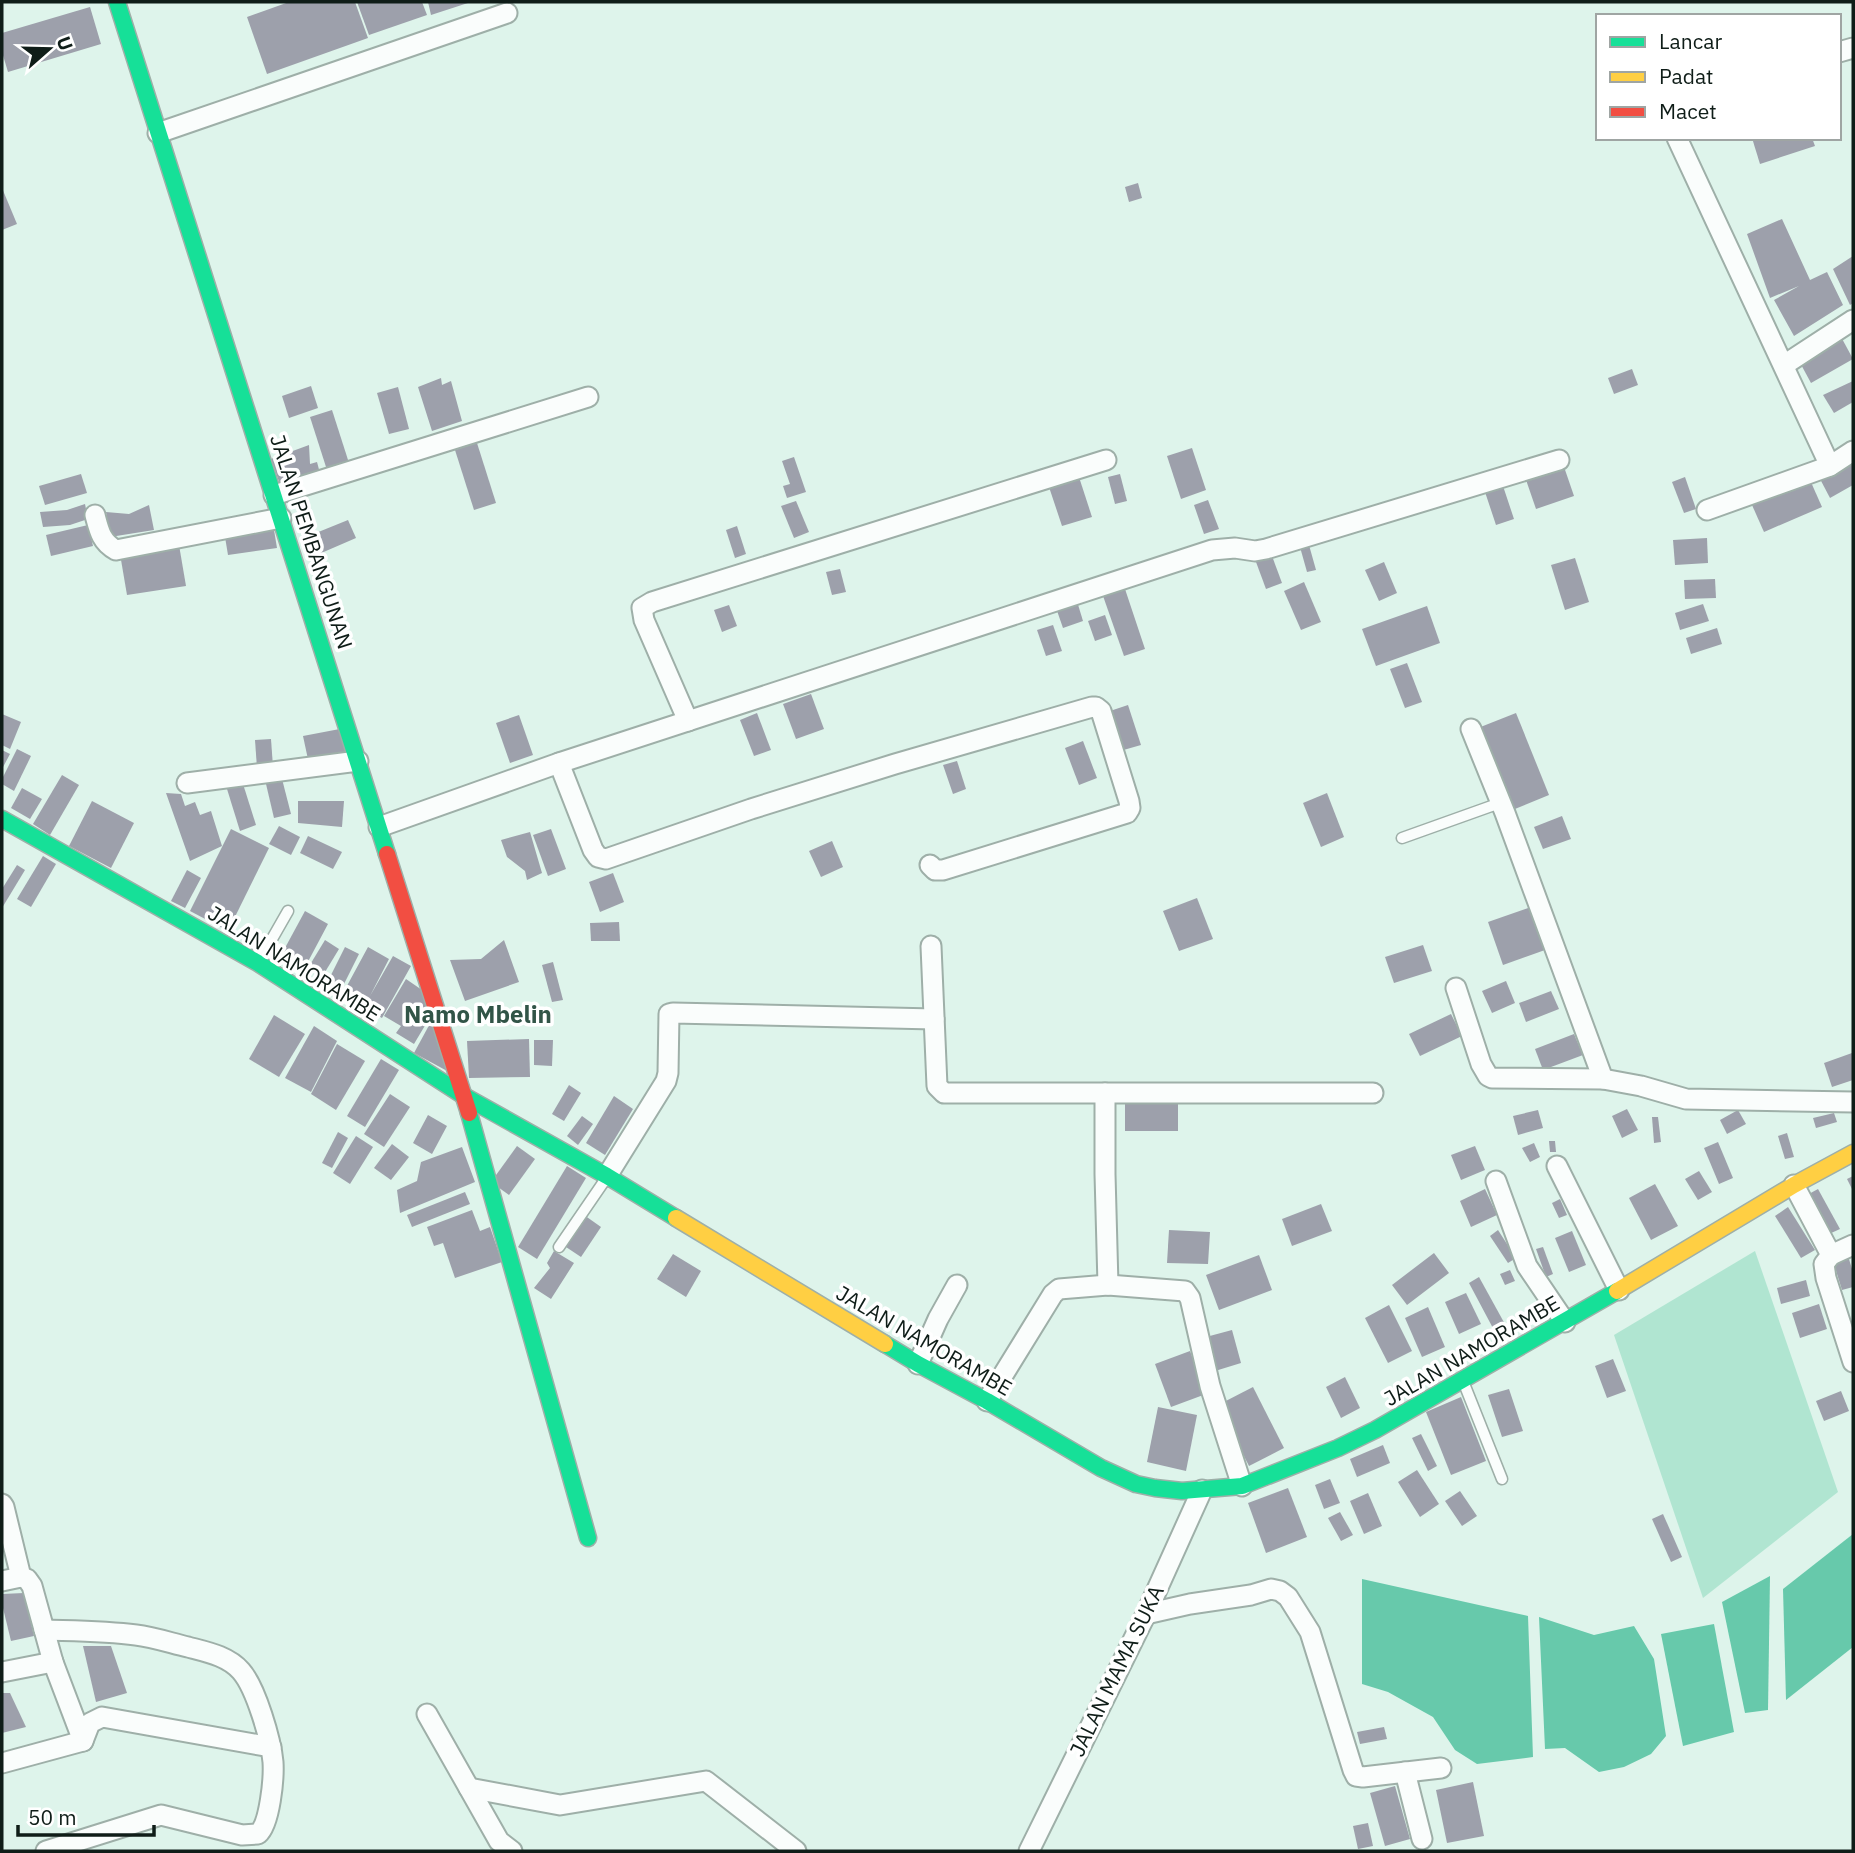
<svg xmlns="http://www.w3.org/2000/svg" width="1855" height="1853" font-family="'IBM Plex Sans',sans-serif">
<style>
.green{fill:#b0e5d1}
.water{fill:#67c9ab}
.building{fill:#9da0ab}
.lines{fill:none;stroke-linecap:round;stroke-linejoin:round}
.lane-casing{stroke:#9eafa8;stroke-width:13}
.street-casing{stroke:#9eafa8;stroke-width:23}
.fast-casing{stroke:#9eafa8;stroke-width:19}
.slow-casing{stroke:#9eafa8;stroke-width:19}
.jam-casing{stroke:#9eafa8;stroke-width:19}
.lane{stroke:#fafdfc;stroke-width:10}
.street{stroke:#fafdfc;stroke-width:19}
.fast{stroke:#16e098;stroke-width:16}
.slow{stroke:#ffcf43;stroke-width:16}
.jam{stroke:#f24e42;stroke-width:16}
.labels{text-anchor:middle;stroke-width:7;stroke-linejoin:round;paint-order:stroke}
.street-label{font-size:21px;fill:#0f1d18;stroke:#fff}
.quarter-label{font-size:24px;font-weight:bold;fill:#315447;stroke:#fff}
</style>
<rect width="100%" height="100%" fill="#def4eb"/>
<path class="green" d="M1755 1251 1838 1492 1703 1598 1614 1335Z"/>
<g class="water">
<path d="M1853 1534V1647L1786 1700 1783 1589Z"/>
<path d="M1770 1576 1768 1710 1745 1713 1722 1602Z"/>
<path d="M1362 1579 1528 1616 1533 1757 1477 1764 1455 1750 1433 1717 1388 1692 1362 1684Z"/>
<path d="M1539 1617 1594 1635 1634 1626 1654 1659 1666 1736 1651 1754 1624 1767 1599 1772 1565 1748 1545 1749Z"/>
<path d="M1714 1624 1734 1732 1683 1746 1661 1634Z"/>
</g>
<g class="building">
<path d="M289 2H355L368 38 267 74 247 17Z"/>
<path d="M357 2H422L427 15 369 35Z"/>
<path d="M428 2H471L431 15Z"/>
<path d="M90 7 101 44 8 72 2 52V33Z"/>
<path d="M1752 138H1812L1815 146 1760 164Z"/>
<path d="M1138 183 1142 198 1129 202 1125 187Z"/>
<path d="M2 188 17 224 2 230Z"/>
<path d="M1782 219 1810 280 1827 272 1843 305 1794 336 1774 300 1799 286 1770 298 1747 234Z"/>
<path d="M1853 256V303L1850 305 1833 269Z"/>
<path d="M1840 335 1853 359 1811 383 1798 359Z"/>
<path d="M1632 369 1638 385 1614 394 1608 378Z"/>
<path d="M441 378 442 385 451 381 462 421 432 431 418 387Z"/>
<path d="M1853 381V402L1834 413 1823 395Z"/>
<path d="M311 386 318 408 289 418 282 396Z"/>
<path d="M398 387 409 429 389 434 377 393Z"/>
<path d="M332 410 349 463 327 470 310 417Z"/>
<path d="M477 443 496 503 474 510 455 450Z"/>
<path d="M309 445 310 464 317 462 321 477 282 490 271 459Z"/>
<path d="M1192 448 1206 490 1181 499 1167 456Z"/>
<path d="M794 457 806 492 787 498 783 486 790 484 782 461Z"/>
<path d="M1853 458V485L1830 498 1819 477Z"/>
<path d="M1562 461 1574 496 1536 509 1524 474Z"/>
<path d="M81 474 87 493 45 505 39 486Z"/>
<path d="M1078 474 1092 517 1062 526 1048 484Z"/>
<path d="M1120 474 1127 501 1115 504 1108 477Z"/>
<path d="M1685 477 1696 509 1684 513 1672 482Z"/>
<path d="M1810 480 1822 507 1764 532 1752 505Z"/>
<path d="M1502 483 1514 519 1496 525 1484 489Z"/>
<path d="M1208 500 1219 529 1204 534 1194 505Z"/>
<path d="M796 501 809 532 794 538 781 506Z"/>
<path d="M85 504 88 519 70 525 43 527 40 512 67 510Z"/>
<path d="M149 505 154 530 110 537 106 512 129 514Z"/>
<path d="M348 520 356 538 319 554 311 535Z"/>
<path d="M88 525 93 546 51 556 46 535Z"/>
<path d="M737 526 746 554 735 558 726 530Z"/>
<path d="M274 530 277 548 228 555 225 537Z"/>
<path d="M1707 538 1708 563 1675 565 1673 540Z"/>
<path d="M179 545 186 586 127 595 120 554Z"/>
<path d="M1309 545 1316 570 1307 572 1300 547Z"/>
<path d="M1272 556 1282 583 1266 589 1256 562Z"/>
<path d="M1575 558 1589 602 1565 610 1551 565Z"/>
<path d="M1384 562 1397 593 1379 601 1365 570Z"/>
<path d="M840 569 846 592 832 595 826 572Z"/>
<path d="M1715 579 1716 598 1685 599 1684 580Z"/>
<path d="M1304 582 1321 622 1301 630 1284 591Z"/>
<path d="M1124 586 1145 649 1124 656 1102 593Z"/>
<path d="M1076 598 1083 621 1063 628 1055 605Z"/>
<path d="M1703 604 1709 621 1680 630 1675 613Z"/>
<path d="M729 605 737 626 722 632 714 610Z"/>
<path d="M1427 606 1440 643 1376 666 1362 629Z"/>
<path d="M1105 615 1112 635 1095 641 1088 621Z"/>
<path d="M1053 625 1062 651 1046 656 1037 630Z"/>
<path d="M1717 628 1722 644 1691 654 1686 638Z"/>
<path d="M1407 663 1422 702 1405 708 1390 669Z"/>
<path d="M811 694 824 729 796 739 783 704Z"/>
<path d="M1128 705 1141 745 1120 751 1107 712Z"/>
<path d="M757 713 771 750 754 756 740 720Z"/>
<path d="M1516 713 1549 795 1510 811 1478 728Z"/>
<path d="M2 714 21 722 10 749 2 745Z"/>
<path d="M519 715 533 755 510 763 496 723Z"/>
<path d="M345 728 350 757 309 764 303 736Z"/>
<path d="M271 739 273 767 257 768 255 740Z"/>
<path d="M1083 741 1097 778 1079 785 1065 748Z"/>
<path d="M17 749 31 756 14 791 2 784V779Z"/>
<path d="M2 750 10 754 2 769Z"/>
<path d="M957 761 966 789 953 794 943 765Z"/>
<path d="M62 775 79 785 50 835 33 824Z"/>
<path d="M282 779 291 814 274 818 266 784Z"/>
<path d="M243 784 256 825 240 831 227 789Z"/>
<path d="M22 788 42 799 30 819 11 808Z"/>
<path d="M166 793 181 794 185 806 195 802 200 815 211 811 222 846 190 861Z"/>
<path d="M1327 793 1344 837 1321 847 1303 803Z"/>
<path d="M92 801 134 823 111 868 69 846Z"/>
<path d="M298 801H344L342 827 298 823Z"/>
<path d="M1562 816 1571 839 1543 849 1534 827Z"/>
<path d="M279 826 300 837 291 855 269 844Z"/>
<path d="M231 829 269 848 228 931 190 911Z"/>
<path d="M551 829 566 869 548 876 533 835Z"/>
<path d="M530 832 542 873 527 880 525 871 507 857 501 840Z"/>
<path d="M308 836 342 852 333 869 300 853Z"/>
<path d="M832 841 843 867 821 877 809 851Z"/>
<path d="M43 856 56 864 31 907 17 899Z"/>
<path d="M17 865 25 870 2 908V889Z"/>
<path d="M187 870 201 878 185 908 171 901Z"/>
<path d="M613 873 624 902 600 912 589 882Z"/>
<path d="M1197 898 1213 939 1179 951 1163 911Z"/>
<path d="M1531 907 1545 950 1503 965 1488 922Z"/>
<path d="M305 911 328 924 303 971 279 959Z"/>
<path d="M619 922 620 941H591L590 923Z"/>
<path d="M325 940 339 949 322 977 308 968Z"/>
<path d="M504 940 519 982 465 1001 450 960 481 959Z"/>
<path d="M1423 945 1432 971 1394 983 1385 957Z"/>
<path d="M345 947 359 954 341 990 327 983Z"/>
<path d="M368 947 389 959 370 996 393 956 411 966 382 1018 342 995Z"/>
<path d="M553 962 563 1000 552 1002 542 965Z"/>
<path d="M406 979 422 990 436 1007 414 1044 396 1033 401 1026 384 1016Z"/>
<path d="M1506 981 1515 1003 1492 1013 1482 991Z"/>
<path d="M1551 991 1559 1009 1526 1022 1519 1003Z"/>
<path d="M1451 1014 1462 1036 1420 1056 1409 1034Z"/>
<path d="M274 1015 305 1034 279 1077 249 1059Z"/>
<path d="M433 1018 449 1072 414 1053Z"/>
<path d="M314 1026 337 1041 311 1092 285 1078Z"/>
<path d="M1574 1034 1583 1055 1543 1070 1535 1049Z"/>
<path d="M529 1039 530 1077 469 1078 467 1041Z"/>
<path d="M534 1040H553L552 1066 534 1065Z"/>
<path d="M337 1044 365 1061 336 1110 311 1094Z"/>
<path d="M1852 1053 1853 1058V1080L1832 1087 1824 1063Z"/>
<path d="M381 1059 399 1070 365 1127 347 1116Z"/>
<path d="M569 1085 581 1093 564 1121 552 1114Z"/>
<path d="M390 1094 410 1107 384 1147 364 1134Z"/>
<path d="M614 1096 633 1109 605 1155 586 1143Z"/>
<rect x="1125" y="1103" width="53" height="28"/>
<path d="M1627 1109 1638 1130 1622 1138 1612 1116Z"/>
<path d="M1538 1110 1543 1128 1518 1135 1513 1116Z"/>
<path d="M1738 1110 1746 1124 1727 1134 1720 1120Z"/>
<path d="M1834 1113 1837 1122 1816 1128 1813 1118Z"/>
<path d="M428 1115 447 1126 432 1154 413 1143Z"/>
<path d="M582 1116 593 1124 578 1145 567 1136Z"/>
<path d="M1652 1117H1658L1661 1142 1654 1143Z"/>
<path d="M338 1132 348 1138 332 1168 322 1163Z"/>
<path d="M1787 1133 1794 1157 1785 1159 1778 1136Z"/>
<path d="M356 1136 373 1147 350 1184 333 1173Z"/>
<path d="M1549 1141H1555L1556 1152H1550Z"/>
<path d="M1718 1142 1733 1178 1719 1184 1704 1148Z"/>
<path d="M1534 1143 1540 1157 1530 1162 1522 1148Z"/>
<path d="M392 1144 409 1157 391 1180 374 1168Z"/>
<path d="M517 1146 535 1159 509 1195 491 1182Z"/>
<path d="M1475 1146 1485 1170 1461 1180 1451 1155Z"/>
<path d="M462 1147 475 1182 400 1213 397 1190 417 1181 421 1162Z"/>
<path d="M567 1166 586 1178 537 1259 518 1247Z"/>
<path d="M1699 1171 1712 1192 1698 1200 1685 1179Z"/>
<path d="M1853 1176V1191L1847 1179Z"/>
<path d="M1655 1184 1678 1226 1651 1240 1629 1198Z"/>
<path d="M1485 1189 1497 1215 1471 1227 1460 1201Z"/>
<path d="M1818 1189 1840 1229 1829 1234 1807 1195Z"/>
<path d="M465 1192 470 1204 412 1227 407 1215Z"/>
<path d="M1560 1199 1567 1215 1559 1218 1552 1203Z"/>
<path d="M1321 1204 1332 1231 1292 1246 1282 1219Z"/>
<path d="M1788 1207 1815 1250 1801 1258 1775 1216Z"/>
<path d="M472 1210 480 1231 490 1227 502 1262 455 1278 443 1243 434 1246 427 1227Z"/>
<path d="M584 1215 601 1227 581 1257 563 1245Z"/>
<path d="M1169 1230 1210 1232 1208 1264 1167 1263Z"/>
<path d="M1498 1230 1516 1258 1508 1263 1490 1236Z"/>
<path d="M1572 1231 1586 1265 1569 1272 1555 1238Z"/>
<path d="M1543 1247 1553 1274 1546 1277 1536 1249Z"/>
<path d="M554 1251 574 1263 551 1299 534 1288 550 1268 547 1263Z"/>
<path d="M1434 1253 1449 1273 1407 1305 1392 1285Z"/>
<path d="M673 1254 701 1271 686 1297 657 1279Z"/>
<path d="M1259 1255 1272 1290 1219 1310 1206 1275Z"/>
<path d="M1848 1256 1853 1272V1287L1842 1290 1833 1261Z"/>
<path d="M1510 1270 1515 1281 1505 1285 1500 1274Z"/>
<path d="M1479 1277 1506 1326 1495 1332 1469 1283Z"/>
<path d="M1806 1280 1810 1296 1781 1304 1777 1288Z"/>
<path d="M1466 1293 1481 1324 1459 1334 1445 1302Z"/>
<path d="M1819 1304 1827 1329 1800 1338 1792 1313Z"/>
<path d="M1389 1305 1412 1351 1388 1363 1365 1318Z"/>
<path d="M1428 1307 1445 1347 1422 1357 1405 1318Z"/>
<path d="M1232 1330 1241 1363 1215 1371 1206 1337Z"/>
<path d="M1190 1351 1206 1394 1171 1407 1155 1364Z"/>
<path d="M1613 1359 1626 1391 1607 1398 1595 1366Z"/>
<path d="M1345 1377 1360 1408 1341 1418 1326 1387Z"/>
<path d="M1253 1387 1284 1448 1249 1466 1218 1405Z"/>
<path d="M1509 1389 1523 1431 1502 1437 1488 1395Z"/>
<path d="M1841 1391 1849 1411 1824 1421 1816 1401Z"/>
<path d="M1461 1397 1486 1461 1451 1475 1426 1412Z"/>
<path d="M1158 1407 1197 1415 1186 1471 1147 1462Z"/>
<path d="M1421 1434 1437 1466 1428 1471 1412 1438Z"/>
<path d="M1383 1445 1390 1463 1357 1477 1350 1459Z"/>
<path d="M1417 1470 1439 1504 1420 1517 1398 1482Z"/>
<path d="M1330 1479 1340 1503 1324 1509 1315 1485Z"/>
<path d="M1288 1488 1307 1537 1266 1553 1248 1503Z"/>
<path d="M1460 1491 1477 1516 1462 1526 1445 1501Z"/>
<path d="M1368 1493 1382 1526 1364 1534 1350 1501Z"/>
<path d="M1340 1512 1353 1535 1341 1541 1328 1518Z"/>
<path d="M1663 1514 1682 1557 1671 1562 1652 1519Z"/>
<path d="M24 1593 34 1636 11 1641 2 1604V1594Z"/>
<path d="M83 1646H111L127 1693 96 1702Z"/>
<path d="M2 1693H10L26 1727 2 1733Z"/>
<path d="M1384 1727 1387 1739 1360 1744 1357 1732Z"/>
<path d="M1473 1782 1484 1836 1447 1843 1436 1790Z"/>
<path d="M1395 1786 1410 1839 1385 1846 1370 1793Z"/>
<path d="M1368 1823 1373 1846 1358 1849 1353 1826Z"/>
</g>
<g class="lines">
<defs>
<g id="lane">
<path d="M1402 838 1500 803"/>
<path d="M260 960 288 911"/>
<path d="M559 1247 607 1177"/>
<path d="M1463 1381 1502 1479"/>
</g>
<g id="street">
<path d="M1839 52 1853 48"/>
<path d="M158 133 507 13"/>
<path d="M1677 138 1830 466"/>
<path d="M1784 365 1853 320"/>
<path d="M274 495 588 397"/>
<path d="M1707 510 1830 466 1853 451"/>
<path d="M95 515C99 530 101 542 116 550L281 518"/>
<path d="M688 721 644 620 642 608 652 602 1106 460"/>
<path d="M1471 729 1505 813 1603 1079 1641 1086 1686 1099 1853 1102"/>
<path d="M559 763 593 850 598 857 606 859 751 809 895 764 1092 707H1096L1101 711 1129 801 1130 808 1127 813 943 870H935L930 865"/>
<path d="M187 783 358 761"/>
<path d="M379 827 559 763 1212 550 1235 548 1255 551 1266 549 1559 460"/>
<path d="M931 946 937 1086 944 1093H1373"/>
<path d="M1456 988 1481 1064 1488 1076 1492 1078 1603 1079"/>
<path d="M1105 1093V1174L1108 1285"/>
<path d="M1557 1166 1619 1290"/>
<path d="M607 1176 666 1081 668 1073 669 1014 673 1013 934 1019"/>
<path d="M1496 1181 1527 1266 1565 1322"/>
<path d="M1794 1185 1831 1255 1824 1264 1826 1278 1853 1362"/>
<path d="M1831 1255 1853 1245"/>
<path d="M918 1364 938 1319 957 1285"/>
<path d="M987 1401 1053 1294 1059 1289 1108 1285 1185 1291 1190 1298 1210 1386 1242 1486"/>
<path d="M2 1504 4 1507 21 1577 27 1579 32 1586 53 1662 83 1741 90 1723 102 1717 271 1747"/>
<path d="M2 1581 21 1577"/>
<path d="M1146 1614 1190 1604 1251 1595 1271 1589 1280 1591 1288 1597 1310 1632 1353 1770 1356 1776 1363 1777 1441 1768"/>
<path d="M44 1630C75 1631 106 1631 136 1635 153 1637 171 1643 188 1647 207 1652 228 1656 241 1671 256 1688 271 1740 273 1762 274 1778 270 1824 258 1834L242 1835 161 1815 46 1851"/>
<path d="M2 1672 53 1662"/>
<path d="M427 1714 499 1841 512 1851"/>
<path d="M2 1763 83 1741"/>
<path d="M1405 1772 1422 1839"/>
<path d="M469 1788 560 1805 706 1781 796 1851"/>
<path d="M1029 1851 1146 1614 1202 1490"/>
</g>
<g id="fast">
<path d="M117 2 387 854"/>
<path d="M2 819 258 963 464 1096 607 1176 676 1218"/>
<path d="M469 1113 588 1538"/>
<path d="M885 1344 918 1364 987 1401 1101 1468 1136 1484 1155 1488 1182 1491 1242 1486 1338 1448 1375 1430 1617 1291"/>
</g>
<g id="slow">
<path d="M676 1218 885 1344"/>
<path d="M1617 1291 1794 1185 1853 1153"/>
</g>
<path id="jam" d="M387 854 469 1113"/>
</defs>
<use href="#lane" class="lane-casing"/>
<use href="#street" class="street-casing"/>
<use href="#fast" class="fast-casing"/>
<use href="#slow" class="slow-casing"/>
<use href="#jam" class="jam-casing"/>
<use href="#lane" class="lane"/>
<use href="#street" class="street"/>
<use href="#fast" class="fast"/>
<use href="#slow" class="slow"/>
<use href="#jam" class="jam"/>
</g>
<g class="labels">
<g class="street-label">
<text transform="translate(311 542) rotate(72)" y="7">JALAN PEMBANGUNAN</text>
<text transform="translate(294 964) rotate(32)" y="7">JALAN NAMORAMBE</text>
<text transform="translate(924 1341) rotate(30)" y="7">JALAN NAMORAMBE</text>
<text transform="translate(1472 1351) rotate(-30)" y="7">JALAN NAMORAMBE</text>
<text transform="translate(1117 1671) rotate(-64)" y="7">JALAN MAMA SUKA</text>
</g>
<g class="quarter-label">
<text x="478" y="1023">Namo Mbelin</text>
</g>
</g>
<rect width="1855" height="1853" fill="none" stroke="#0f1d18" stroke-width="7"/>
<rect x="1596" y="14" width="245" height="126" fill="#ffffff" stroke="#9fa5a3" stroke-width="2"/>
<rect x="1610" y="37" width="35" height="10" fill="#16e098" stroke="#9fa5a3" stroke-width="2"/>
<text x="1659" y="49" font-size="21" fill="#0f1d18">Lancar</text>
<rect x="1610" y="72" width="35" height="10" fill="#ffcf43" stroke="#9fa5a3" stroke-width="2"/>
<text x="1659" y="84" font-size="21" fill="#0f1d18">Padat</text>
<rect x="1610" y="107" width="35" height="10" fill="#f24e42" stroke="#9fa5a3" stroke-width="2"/>
<text x="1659" y="119" font-size="21" fill="#0f1d18">Macet</text>
<g transform="translate(49 49) rotate(70)" stroke="#ffffff" stroke-width="5" paint-order="stroke">
<path d="M0-5L12 26L0 18L-12 26Z" fill="#0f1d18"/>
<text y="-10" font-size="19" font-weight="bold" text-anchor="middle" fill="#0f1d18">U</text>
</g>
<path d="M18 1825v10h136v-10" fill="none" stroke="#0f1d18" stroke-width="3.5"/>
<text x="28" y="1825" font-size="21" fill="#0f1d18" stroke="#ffffff" stroke-width="5" paint-order="stroke">50 m</text>
</svg>
